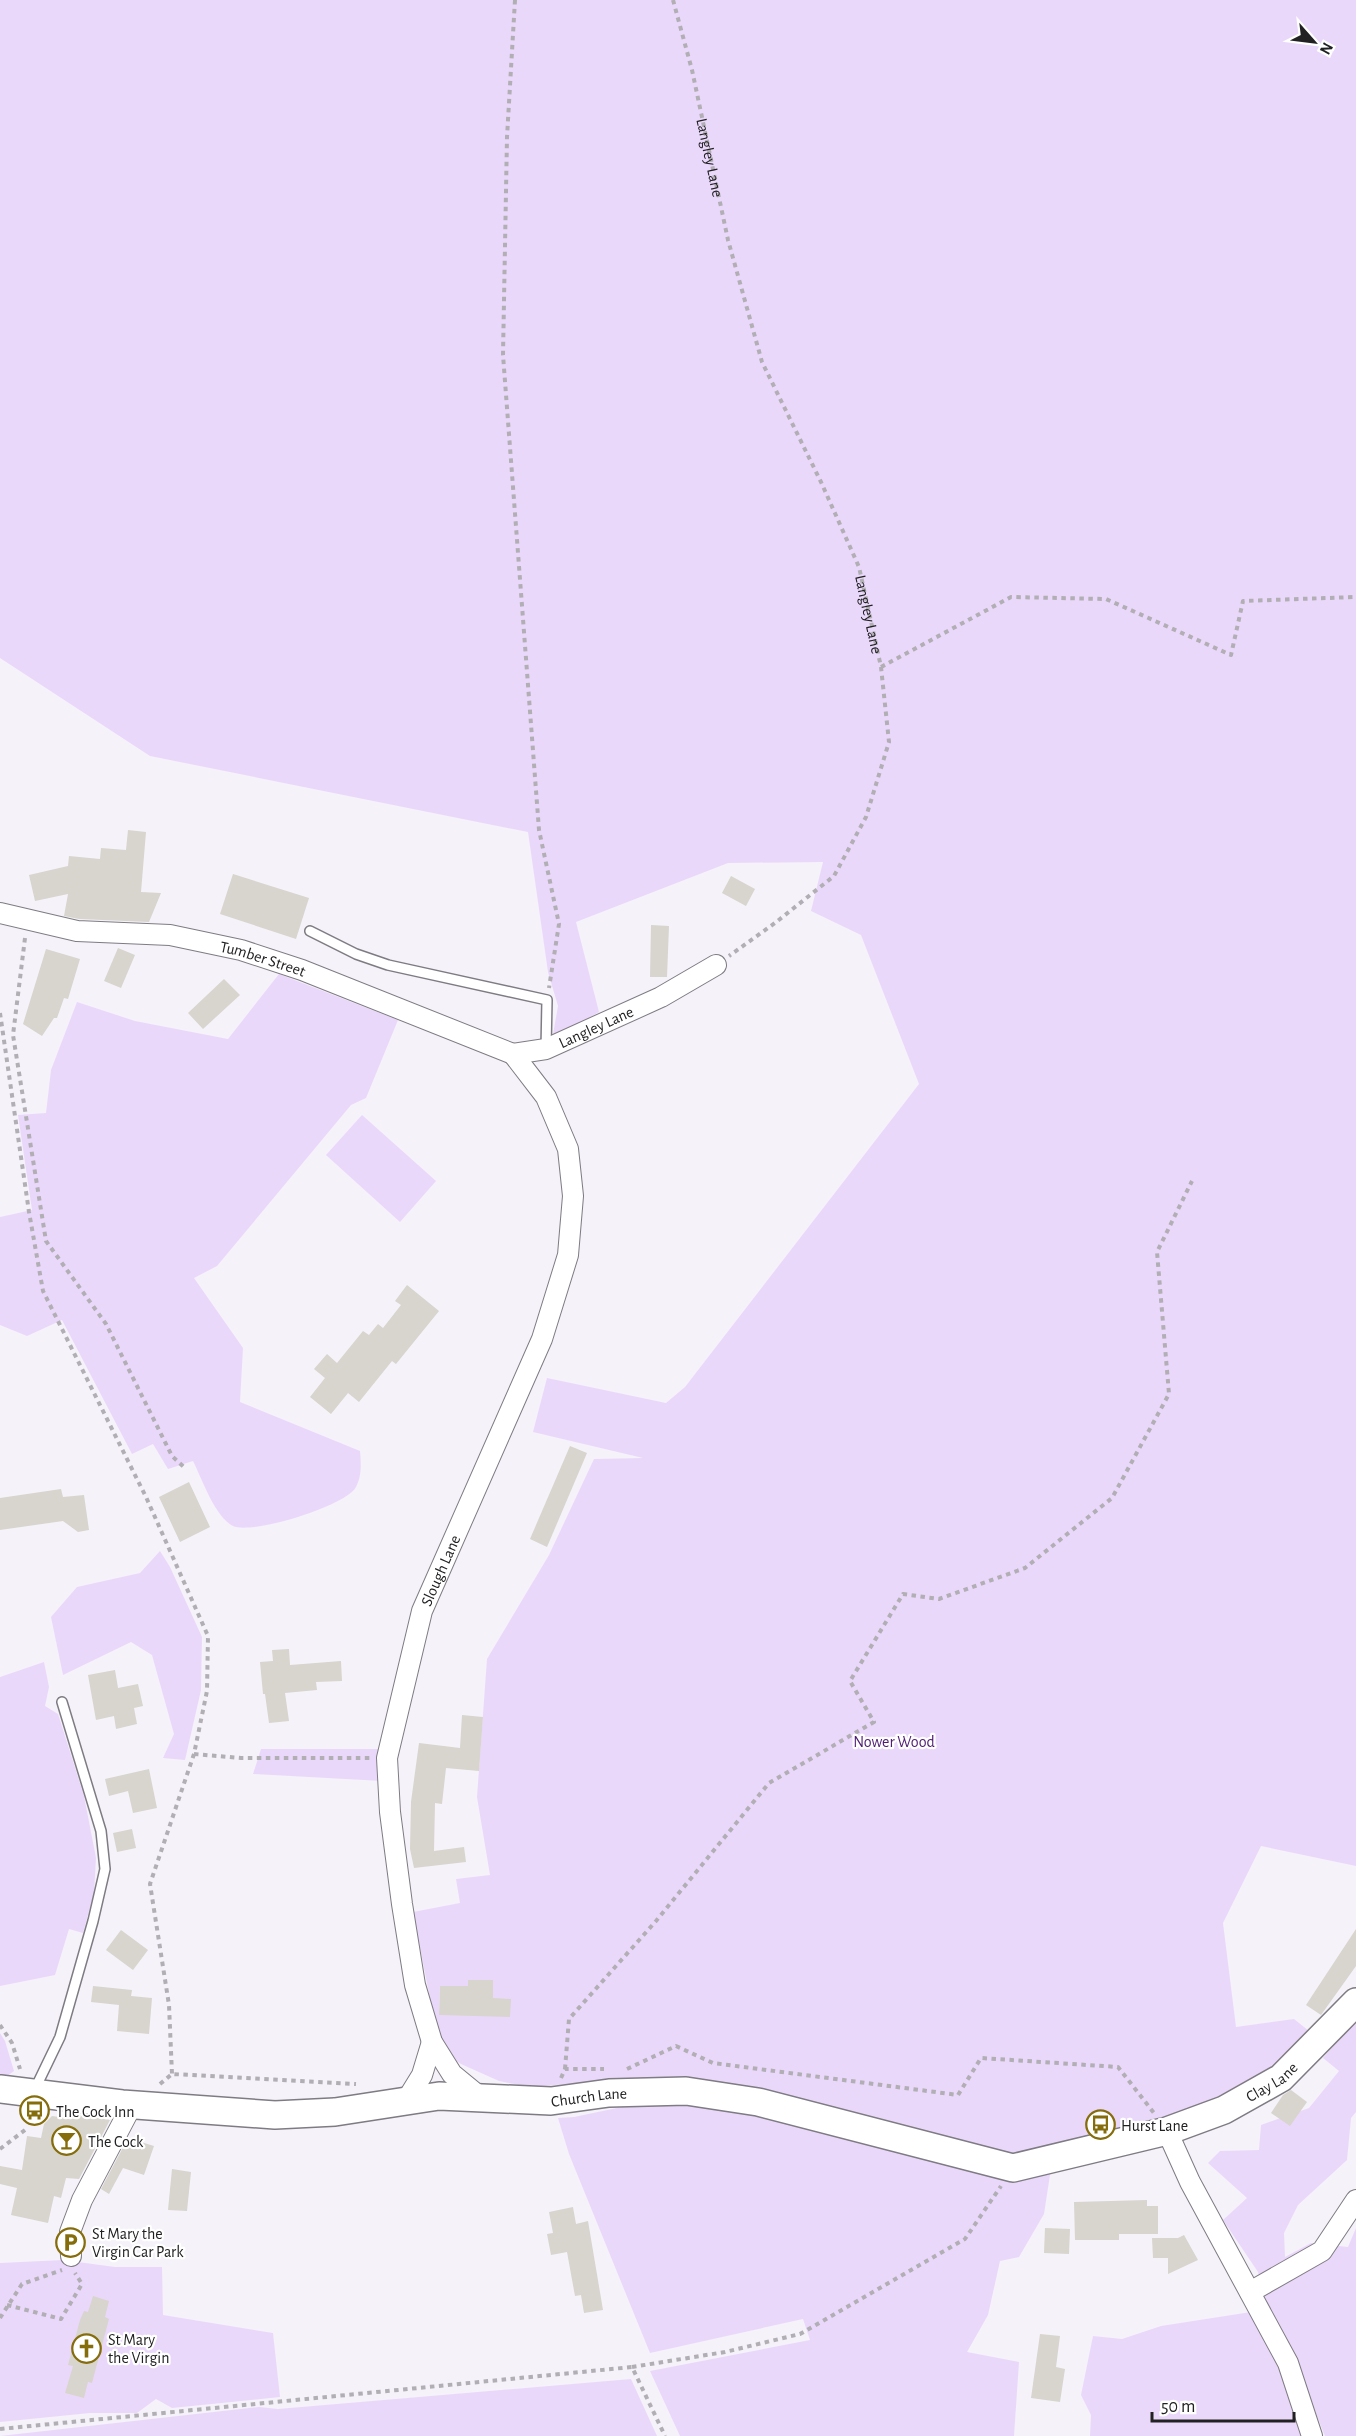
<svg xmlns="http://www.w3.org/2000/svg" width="1356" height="2436" font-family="'Alegreya Sans',sans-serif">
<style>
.green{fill:#ead8fb;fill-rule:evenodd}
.building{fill:#d7d5cd}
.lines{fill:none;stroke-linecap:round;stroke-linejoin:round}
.lane-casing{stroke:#7e7b82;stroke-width:12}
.street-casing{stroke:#7e7b82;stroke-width:22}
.secondary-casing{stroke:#7e7b82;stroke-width:30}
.path{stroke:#b1aeb4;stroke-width:4;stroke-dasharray:4.5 4.5;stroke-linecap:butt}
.lane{stroke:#fff;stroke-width:9}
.street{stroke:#fff;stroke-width:20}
.secondary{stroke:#fff;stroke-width:27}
.labels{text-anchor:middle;stroke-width:4.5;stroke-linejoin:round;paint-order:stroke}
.street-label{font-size:16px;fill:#212022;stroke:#fff}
.park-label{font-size:16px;fill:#4e1b71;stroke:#fff}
.poi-label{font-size:16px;fill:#212022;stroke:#fff;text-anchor:start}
</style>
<rect width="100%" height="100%" fill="#f6f2fa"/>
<g class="green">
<path d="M0 0H1356V1866L1261 1846 1223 1923 1236 2027 1294 2019 1314 2035 1265 2077 1154 2126 1054 2149 1044 2214 1019 2257 1000 2261 988 2315 967 2352 1019 2362 1014 2436H680L650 2371 810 2340 803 2319 650 2353 569 2154 558 2118 574 2117 636 2104H698L752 2114 876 2147 881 2126 743 2089 662 2077 529 2087 499 2081 461 2064 447 2055 436 2029 413 1912 460 1903 456 1879 490 1875 477 1797 487 1659 549 1555 594 1459 643 1458 533 1432 547 1378 666 1403 685 1387 919 1084 861 935 811 911 823 862 728 863 576 922 599 1012 552 1040 558 1006 548 972 528 832 150 756 0 658ZM468 1980H493V2015H439L440 1986H468Z"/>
<path d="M279 974 398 1020 366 1098 351 1105 217 1266 194 1278 243 1348 240 1402 360 1451C361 1463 362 1476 356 1487 346 1506 252 1535 233 1526 215 1517 202 1479 193 1461L168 1469 153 1444 132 1454 62 1320 27 1336 0 1325V1217L32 1210 18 1115 46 1113 51 1070 77 1002 135 1021 228 1039Z"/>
<path d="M362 1115 436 1181 400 1222 326 1155Z"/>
<path d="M160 1551 170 1567 202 1637 201 1690 185 1760 163 1758 174 1734 152 1655 131 1642 63 1675 51 1617 77 1587 140 1573Z"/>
<path d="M44 1662 49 1687 45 1706 58 1714 84 1796 96 1858 94 1893 83 1933 69 1929 55 1975 0 1986V1677Z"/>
<path d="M261 1749H381L377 1762 382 1781 253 1774Z"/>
<path d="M1356 2019V2112L1351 2118 1347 2160 1298 2205 1284 2233 1285 2257 1311 2243 1348 2247 1356 2228V2436H1325L1290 2350 1268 2312 1258 2272 1223 2220 1247 2198 1208 2163 1220 2151 1259 2150 1261 2125 1309 2108 1339 2071 1323 2058Z"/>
<path d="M0 2033 5 2041 14 2071 6 2077H0Z"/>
<path d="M63 2260 115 2267H162L163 2315 273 2333 280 2397 172 2408 156 2399 137 2413H90L0 2422V2263Z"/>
<path d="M1251 2312 1283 2373 1307 2436H1090L1091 2415 1081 2395 1093 2336 1122 2339 1161 2326Z"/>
<path d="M631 2379 657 2436H0L259 2407 278 2409Z"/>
</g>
<g class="building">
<path d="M128 830 146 832 141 892 161 893 149 922 79 919 64 916 68 894 35 901 29 875 68 866 69 856 100 859 101 848 126 850Z"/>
<path d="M233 874 309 898 296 939 220 914Z"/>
<path d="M731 876 755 889 746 906 722 893Z"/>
<path d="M651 925 669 926 667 977H650Z"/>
<path d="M118 948 135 955 121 988 104 981Z"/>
<path d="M46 949 80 959 68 999 64 998 57 1018H54L42 1036 23 1024Z"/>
<path d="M224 979 240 995 203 1029 188 1013Z"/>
<path d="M407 1285 439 1311 396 1364 392 1361 359 1402 348 1393 331 1414 310 1397 325 1378 314 1369 327 1354 337 1363 363 1331 369 1335 378 1324 383 1328 401 1305 395 1301Z"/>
<path d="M570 1446 587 1453 547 1547 530 1539Z"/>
<path d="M189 1482 210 1527 180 1542 159 1497Z"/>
<path d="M61 1489 63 1497 84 1495 89 1530 78 1532 63 1521 0 1530V1498Z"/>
<path d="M289 1649 290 1665 341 1661 342 1681 316 1682 317 1690 285 1693 289 1721 269 1723 265 1694H263L260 1662 273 1661 272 1650Z"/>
<path d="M115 1670 118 1688 138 1684 143 1706 134 1708 137 1724 116 1729 114 1716 96 1720 88 1675Z"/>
<path d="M462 1715 483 1717 479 1771 446 1768 442 1804 435 1803 434 1851 464 1847 466 1862 414 1868 410 1849 411 1802 419 1743 460 1748Z"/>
<path d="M149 1769 157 1808 133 1813 128 1791 109 1796 105 1779Z"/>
<path d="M132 1829 136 1848 117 1852 113 1833Z"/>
<path d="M1356 1929V1966L1321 2015 1306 2005Z"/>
<path d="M121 1930 148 1950 133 1970 106 1950Z"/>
<path d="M468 1980H493V1998L511 1999 510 2017 439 2015 440 1986H468Z"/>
<path d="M93 1986 132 1990 131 1996 152 1998 149 2034 117 2031 119 2005 91 2002Z"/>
<path d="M1291 2090 1307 2102 1290 2126 1271 2113 1283 2095Z"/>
<path d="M67 2113 110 2120 79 2179 66 2178 61 2198 54 2196 48 2223 11 2215 17 2188 0 2184V2166L22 2170 27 2136 41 2138 44 2124 52 2116 66 2118Z"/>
<path d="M128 2138 154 2146 144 2175 123 2168 109 2194 101 2189Z"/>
<path d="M172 2169 191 2172 187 2211 168 2210Z"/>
<path d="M1147 2200V2206H1158V2234H1119V2240H1075L1074 2202Z"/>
<path d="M573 2207 576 2224 588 2221 603 2310 584 2313 581 2295 575 2296 567 2252 551 2255 547 2234 553 2233 549 2212Z"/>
<path d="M1045 2228 1070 2229 1069 2254 1044 2253Z"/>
<path d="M1184 2235 1198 2260 1168 2274V2258H1153L1152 2238H1178Z"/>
<path d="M93 2296 109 2301 105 2317 109 2319 92 2383 88 2382 84 2398 65 2393 73 2366 68 2365 80 2320 84 2311 88 2312Z"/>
<path d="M1040 2334 1060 2336 1056 2367 1065 2369 1060 2402 1031 2398Z"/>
</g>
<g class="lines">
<defs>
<g id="lane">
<path d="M310 931 356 954 388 965 547 1000 546 1049"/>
<path d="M34 2091 60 2037 93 1921 105 1869 101 1831 62 1702"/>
</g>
<g id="street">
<path id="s2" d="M0 913 77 931 170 935 241 950 302 970 513 1054"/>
<path id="s3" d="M513 1054 546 1049 661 997 716 965"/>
<path id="s4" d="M480 2097 452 2074 432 2042 415 1985 402 1904 390 1812 387 1758 422 1611 542 1339 568 1255 573 1196 568 1149 546 1097 513 1054"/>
<path d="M406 2101 422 2075 432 2042"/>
<path d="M1167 2131 1190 2182 1288 2363 1312 2436"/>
<path d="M71 2256 70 2232 82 2200 132 2105"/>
<path d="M1250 2292 1322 2251 1356 2200"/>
</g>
<g id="secondary">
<path id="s5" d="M0 2089 122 2104 275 2115 335 2112 439 2096 551 2101 609 2093 686 2091 758 2102 1013 2168 1167 2131 1224 2110 1281 2078 1356 2002"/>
</g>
</defs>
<use href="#lane" class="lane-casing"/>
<use href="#street" class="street-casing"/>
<use href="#secondary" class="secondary-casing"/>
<g class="path">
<path d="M515 0 507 137 503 355 539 830 559 924 549 988"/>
<path id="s1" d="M673 0 692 70 728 240 762 362 821 482 859 567 881 667 889 742 866 817 834 876 775 923 729 956"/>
<path d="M881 667 1011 597 1106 599 1231 655 1243 601 1355 597"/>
<path d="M25 938 13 1035 46 1241 106 1324 172 1456 186 1469"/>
<path d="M0 1013 29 1212 43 1291 146 1497 208 1636 207 1691 194 1754 150 1884 169 2005 172 2074"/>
<path d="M194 1754 241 1758H370"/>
<path d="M0 2025 12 2043 20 2069"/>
<path d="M565 2069 569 2019 656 1921 769 1783 874 1722 850 1681 903 1594 939 1599 1025 1568 1112 1498 1169 1394 1157 1252 1192 1181"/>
<path d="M627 2069 676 2046 713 2063 958 2095 981 2058 1118 2067 1154 2113"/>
<path d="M561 2078 565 2069H604"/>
<path d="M160 2084 172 2074 356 2084"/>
<path d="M0 2149 25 2130"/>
<path d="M7 2305 61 2319 82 2284 75 2273"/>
<path d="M0 2318 22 2284 62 2270"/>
<path d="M632 2367 725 2352 800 2334 965 2239 1001 2186"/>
<path d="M0 2429 632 2367 665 2436"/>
</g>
<use href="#lane" class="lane"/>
<use href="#street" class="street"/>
<use href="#secondary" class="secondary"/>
</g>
<defs>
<symbol id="bus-ring" viewBox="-11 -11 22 22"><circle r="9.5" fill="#fff" stroke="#866d0c" stroke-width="1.5"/><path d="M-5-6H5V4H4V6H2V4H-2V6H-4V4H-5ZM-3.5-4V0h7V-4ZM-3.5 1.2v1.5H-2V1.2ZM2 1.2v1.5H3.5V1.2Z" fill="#866d0c"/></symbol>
<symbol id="bar-ring" viewBox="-11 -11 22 22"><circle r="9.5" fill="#fff" stroke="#866d0c" stroke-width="1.5"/><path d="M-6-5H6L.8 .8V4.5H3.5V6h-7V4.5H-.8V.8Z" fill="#866d0c"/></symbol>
<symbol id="parking-ring" viewBox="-11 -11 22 22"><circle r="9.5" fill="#fff" stroke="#866d0c" stroke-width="1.5"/><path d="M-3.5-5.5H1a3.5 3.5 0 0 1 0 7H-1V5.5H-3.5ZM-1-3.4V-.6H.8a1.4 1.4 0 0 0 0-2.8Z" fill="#866d0c"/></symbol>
<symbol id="church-ring" viewBox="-11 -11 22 22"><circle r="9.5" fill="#fff" stroke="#866d0c" stroke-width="1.5"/><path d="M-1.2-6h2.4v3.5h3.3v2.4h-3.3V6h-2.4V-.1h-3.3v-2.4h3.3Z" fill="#866d0c"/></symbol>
</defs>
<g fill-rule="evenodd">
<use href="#bus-ring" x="18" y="2094" width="33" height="33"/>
<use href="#bus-ring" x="1084" y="2108" width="33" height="33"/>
<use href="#bar-ring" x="50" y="2124" width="33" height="33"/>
<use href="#parking-ring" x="54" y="2226" width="33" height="33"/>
<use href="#church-ring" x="70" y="2332" width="33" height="33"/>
</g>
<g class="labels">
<g class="street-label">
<text dy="6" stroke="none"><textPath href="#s1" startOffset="162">Langley Lane</textPath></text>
<text dy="6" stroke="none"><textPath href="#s1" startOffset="648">Langley Lane</textPath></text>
<text dy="6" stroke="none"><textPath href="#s2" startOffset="268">Tumber Street</textPath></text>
<text dy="6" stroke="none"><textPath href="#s3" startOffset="88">Langley Lane</textPath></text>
<text dy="6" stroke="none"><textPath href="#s4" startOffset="558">Slough Lane</textPath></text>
<text dy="6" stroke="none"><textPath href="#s5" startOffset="1300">Clay Lane</textPath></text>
<text dy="6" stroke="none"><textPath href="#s5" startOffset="592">Church Lane</textPath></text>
</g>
<g class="park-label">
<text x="894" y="1747">Nower Wood</text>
</g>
<g class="poi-label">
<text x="56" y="2117">The Cock Inn</text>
<text x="1121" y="2131">Hurst Lane</text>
<text x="88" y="2147">The Cock</text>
<text x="92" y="2239">St Mary the<tspan x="92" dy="18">Virgin Car Park</tspan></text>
<text x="108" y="2345">St Mary<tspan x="108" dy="18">the Virgin</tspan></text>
</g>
</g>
<g transform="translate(1314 42) rotate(118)" stroke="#ffffff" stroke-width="4.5" paint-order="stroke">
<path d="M0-4.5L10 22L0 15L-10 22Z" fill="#212022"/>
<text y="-9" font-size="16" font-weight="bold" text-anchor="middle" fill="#212022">N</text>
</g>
<path d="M1152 2412v9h142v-9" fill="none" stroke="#212022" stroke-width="3"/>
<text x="1161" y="2412" font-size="18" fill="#212022" stroke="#ffffff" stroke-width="4.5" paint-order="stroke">50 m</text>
</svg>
